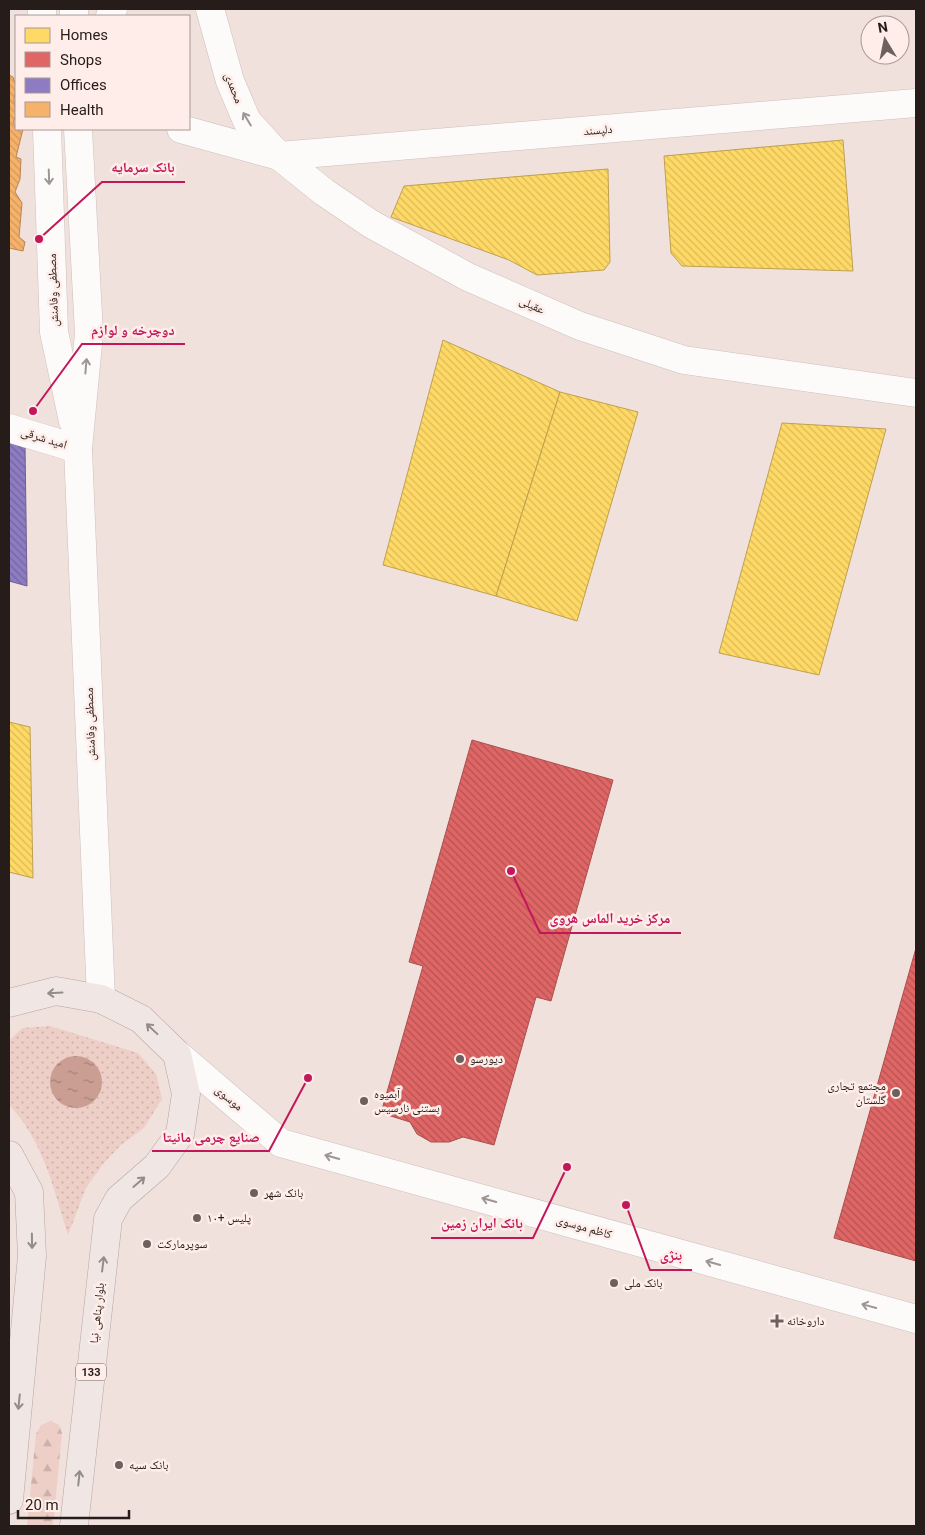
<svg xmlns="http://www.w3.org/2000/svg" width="925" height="1535" font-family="Roboto,'Noto Naskh Arabic',sans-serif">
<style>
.grass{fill:url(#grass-dots)}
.forest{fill:url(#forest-firs)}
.water{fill:url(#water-ripples)}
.homes{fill:url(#homes-back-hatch);stroke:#bea04f}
.shops{fill:url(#shops-back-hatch);stroke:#a8504f}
.offices{fill:url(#offices-back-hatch);stroke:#6f5f90}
.health{fill:url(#health-back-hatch);stroke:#b88552}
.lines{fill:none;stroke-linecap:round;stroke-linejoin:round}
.minor-casing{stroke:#ccc0bc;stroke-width:29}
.secondary-casing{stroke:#ccc0bc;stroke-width:29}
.primary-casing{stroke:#b7a49f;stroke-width:29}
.minor{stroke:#fdfafa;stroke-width:28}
.secondary{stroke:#fdfafa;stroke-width:28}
.primary{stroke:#f0e7e5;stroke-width:28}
.oneway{stroke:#9c9695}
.oneway2{stroke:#958c89}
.poi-dot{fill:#6d615e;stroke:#feede8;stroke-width:2}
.labels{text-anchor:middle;stroke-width:5;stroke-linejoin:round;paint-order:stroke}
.shield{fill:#feede8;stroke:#675b57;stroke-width:1}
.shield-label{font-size:11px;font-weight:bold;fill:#261c19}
.street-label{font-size:12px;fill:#261c19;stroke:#feede8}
.poi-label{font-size:12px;fill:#261c19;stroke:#feede8;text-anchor:start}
.leader{fill:none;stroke:#c2185b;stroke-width:2}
.callout-dot{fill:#c2185b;stroke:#feede8;stroke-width:2}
.callout-label{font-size:14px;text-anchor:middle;font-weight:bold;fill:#c2185b;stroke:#feede8;stroke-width:5;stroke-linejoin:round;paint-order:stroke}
</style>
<defs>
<pattern id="grass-dots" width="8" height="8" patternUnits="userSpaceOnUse" patternTransform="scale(1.25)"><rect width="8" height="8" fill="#eecfc7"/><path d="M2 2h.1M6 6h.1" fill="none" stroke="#ccb1aa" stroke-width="1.8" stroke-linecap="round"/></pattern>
<pattern id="forest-firs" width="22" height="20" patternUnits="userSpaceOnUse" patternTransform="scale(1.25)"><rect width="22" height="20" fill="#eecfc7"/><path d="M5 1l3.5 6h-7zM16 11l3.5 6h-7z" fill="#ccb1aa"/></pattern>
<pattern id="water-ripples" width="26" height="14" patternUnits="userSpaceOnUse" patternTransform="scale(1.25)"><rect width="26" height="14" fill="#ca9e93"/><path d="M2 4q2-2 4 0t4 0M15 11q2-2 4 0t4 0" fill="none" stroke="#a48077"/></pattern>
<pattern id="homes-back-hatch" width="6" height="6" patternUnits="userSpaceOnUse" patternTransform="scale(1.25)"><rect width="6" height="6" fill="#ffd966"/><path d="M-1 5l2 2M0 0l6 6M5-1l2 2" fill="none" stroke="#daba58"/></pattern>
<pattern id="shops-back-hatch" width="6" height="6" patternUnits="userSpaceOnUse" patternTransform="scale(1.25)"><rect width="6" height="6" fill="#e06666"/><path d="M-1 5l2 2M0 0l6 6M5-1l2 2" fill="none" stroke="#b55353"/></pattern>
<pattern id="offices-back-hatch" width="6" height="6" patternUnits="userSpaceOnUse" patternTransform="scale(1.25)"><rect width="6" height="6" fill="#8e7cc3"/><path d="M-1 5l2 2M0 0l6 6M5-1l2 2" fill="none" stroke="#74659e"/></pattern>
<pattern id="health-back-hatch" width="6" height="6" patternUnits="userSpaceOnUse" patternTransform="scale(1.25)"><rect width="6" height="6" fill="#f6b26b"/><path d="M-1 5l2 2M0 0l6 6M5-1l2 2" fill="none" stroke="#d3985c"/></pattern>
</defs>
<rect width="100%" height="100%" fill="#f1e1dd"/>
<path class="grass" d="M50 1026 138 1053 156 1074 162 1099 144 1128 121 1145 103 1164 86 1188 68 1235C54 1190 43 1140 9 1105V1041L22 1028Z"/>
<path class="forest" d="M51 1421 59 1425 62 1433 53 1526H27L36 1434 41 1425Z"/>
<circle class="water" cx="76" cy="1082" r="26"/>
<g class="homes">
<path d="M843 140 853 271 682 266 671 253 664 156Z"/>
<path d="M608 169 610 262 604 270 537 275 509 260 391 217 404 186Z"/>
<path d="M443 340 560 392 496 596 383 565Z"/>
<path d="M560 392 638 412 577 621 496 596Z"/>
<path d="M782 423 886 429 819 675 719 653Z"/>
<path d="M9 722 30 727 33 878 9 872Z"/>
</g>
<g class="shops">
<path d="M472 740 613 780 551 1001 536 997 494 1145 463 1137 449 1142H431L417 1134 410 1122 381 1113 423 966 409 962Z"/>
<path d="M916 948V1261L834 1238Z"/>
</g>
<path class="offices" d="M9 435 25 445 27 586 9 581Z"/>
<path class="health" d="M9 75 13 77 16 86 14 100 16 115 13 123 16 125V129H23L16 157 21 159 20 179 15 192 22 203 19 237 25 242 23 251 9 248Z"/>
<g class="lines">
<defs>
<g id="minor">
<path d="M210 9 230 81 247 121 279 156"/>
<path d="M110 16 113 9"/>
<path d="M181 129 279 156 324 192 371 224 468 277 580 326 684 360 916 393"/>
<path d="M279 156 916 103"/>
<path d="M9 428 78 449"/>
</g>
<g id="secondary">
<path d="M42 9V16"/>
<path d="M74 9V16"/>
<path d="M47 129 54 332 73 421"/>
<path d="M78 129 89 333 78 449 101 999"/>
<path d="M177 1054 281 1143 916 1319"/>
</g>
<g id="primary">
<path d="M9 1003 56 991 101 999 141 1019 177 1054 186 1094 180 1134 157 1166 119 1199 108 1219 74 1526"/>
<path d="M9 1155 29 1192 32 1256 9 1500"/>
</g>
</defs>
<use href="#minor" class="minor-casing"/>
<use href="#secondary" class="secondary-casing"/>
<use href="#primary" class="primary-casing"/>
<use href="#minor" class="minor"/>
<use href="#secondary" class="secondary"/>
<use href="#primary" class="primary"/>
</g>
<defs><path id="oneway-shaft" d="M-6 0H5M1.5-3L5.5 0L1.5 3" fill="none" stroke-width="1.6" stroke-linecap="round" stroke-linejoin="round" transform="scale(1.25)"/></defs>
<g class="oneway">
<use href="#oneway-shaft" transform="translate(247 119) rotate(-121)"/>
<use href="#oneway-shaft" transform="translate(49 177) rotate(88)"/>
<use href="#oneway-shaft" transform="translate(86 366) rotate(-85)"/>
<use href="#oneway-shaft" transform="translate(332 1157) rotate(-164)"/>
<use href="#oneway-shaft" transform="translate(489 1200) rotate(-164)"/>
<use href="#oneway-shaft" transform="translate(713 1263) rotate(-164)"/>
<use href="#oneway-shaft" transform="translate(869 1306) rotate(-165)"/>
</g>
<g class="oneway2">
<use href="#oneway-shaft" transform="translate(55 993) rotate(177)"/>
<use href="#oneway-shaft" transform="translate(152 1029) rotate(-137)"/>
<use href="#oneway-shaft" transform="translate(139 1182) rotate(-41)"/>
<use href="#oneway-shaft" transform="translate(32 1241) rotate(89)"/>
<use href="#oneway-shaft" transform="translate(103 1264) rotate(-83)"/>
<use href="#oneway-shaft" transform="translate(19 1402) rotate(96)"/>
<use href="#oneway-shaft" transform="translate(79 1478) rotate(-84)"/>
</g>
<g class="poi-dot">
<circle cx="460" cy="1059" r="5"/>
<circle cx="896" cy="1093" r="5"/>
<circle cx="364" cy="1101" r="5"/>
<circle cx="254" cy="1193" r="5"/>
<circle cx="197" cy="1218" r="5"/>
<circle cx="147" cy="1244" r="5"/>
<circle cx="614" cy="1283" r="5"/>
<path d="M774.5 1313.5h5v5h5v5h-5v5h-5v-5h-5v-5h5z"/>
<circle cx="119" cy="1465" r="5"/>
</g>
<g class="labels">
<rect class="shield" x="76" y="1363.5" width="30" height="17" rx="4"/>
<g class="shield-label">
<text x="91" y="1376">133</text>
</g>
<g class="street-label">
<text transform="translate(234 88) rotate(69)" y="4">محمدی</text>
<text transform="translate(598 130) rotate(-5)" y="4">دلپسند</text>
<text transform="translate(53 290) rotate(-92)" y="4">مصطفی وفامنش</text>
<text transform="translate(532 305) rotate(24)" y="4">عقیلی</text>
<text transform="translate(44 438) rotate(17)" y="4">امید شرقی</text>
<text transform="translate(90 724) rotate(-92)" y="4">مصطفی وفامنش</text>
<text transform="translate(229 1098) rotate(40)" y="4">موسوی</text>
<text transform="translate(584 1227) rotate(16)" y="4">کاظم موسوی</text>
<text transform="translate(97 1313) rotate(-84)" y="4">بلوار پناهی نیا</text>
</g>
<g class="poi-label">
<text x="470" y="1063">دیورسو</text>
<text x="886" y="1090" text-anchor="end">مجتمع تجاری<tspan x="886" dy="14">گلستان</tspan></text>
<text x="374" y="1098">آبمیوه<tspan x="374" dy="14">بستنی نارسیس</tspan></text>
<text x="264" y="1197">بانک شهر</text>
<text x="207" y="1222">پلیس +۱۰</text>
<text x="157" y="1248">سوپرمارکت</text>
<text x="624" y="1287">بانک ملی</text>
<text x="787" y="1325">داروخانه</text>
<text x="129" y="1469">بانک سپه</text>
</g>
</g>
<path class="leader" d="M39 239L102 182H185M33 411L82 344H185M511 871L540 933H681M308 1078L269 1151H152M567 1167L533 1238H431M626 1205L650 1270H692"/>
<g class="callout-dot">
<circle cx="39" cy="239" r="5"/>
<circle cx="33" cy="411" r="5"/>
<circle cx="511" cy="871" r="5"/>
<circle cx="308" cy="1078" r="5"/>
<circle cx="567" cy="1167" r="5"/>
<circle cx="626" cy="1205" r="5"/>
</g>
<g class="callout-label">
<text x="143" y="172">بانک سرمایه</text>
<text x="133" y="335">دوچرخه و لوازم</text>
<text x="610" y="923">مرکز خرید الماس هروی</text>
<text x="211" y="1142">صنایع چرمی مانیتا</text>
<text x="482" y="1228">بانک ایران زمین</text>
<text x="671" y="1260">بنژی</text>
</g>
<rect width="925" height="1535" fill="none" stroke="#261c19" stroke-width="20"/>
<rect x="15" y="15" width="175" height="115" fill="#feede8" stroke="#a89995"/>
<rect x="25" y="28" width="25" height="15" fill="#ffd966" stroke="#a89995"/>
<text x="60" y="40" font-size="15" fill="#261c19">Homes</text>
<rect x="25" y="52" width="25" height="15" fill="#e06666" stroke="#a89995"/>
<text x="60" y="65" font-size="15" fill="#261c19">Shops</text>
<rect x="25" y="78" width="25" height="15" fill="#8e7cc3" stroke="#a89995"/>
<text x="60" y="90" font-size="15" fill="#261c19">Offices</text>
<rect x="25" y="102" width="25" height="15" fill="#f6b26b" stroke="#a89995"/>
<text x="60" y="115" font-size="15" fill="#261c19">Health</text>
<g transform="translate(885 40) rotate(350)"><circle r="24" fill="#feede8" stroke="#a89995"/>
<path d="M0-4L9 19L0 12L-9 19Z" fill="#6d615e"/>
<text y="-8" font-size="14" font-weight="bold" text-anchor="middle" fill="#261c19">N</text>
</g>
<path d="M18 1510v8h111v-8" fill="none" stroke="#261c19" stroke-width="2.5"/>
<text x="25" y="1510" font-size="15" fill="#261c19" stroke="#feede8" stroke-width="4" paint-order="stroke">20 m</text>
</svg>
